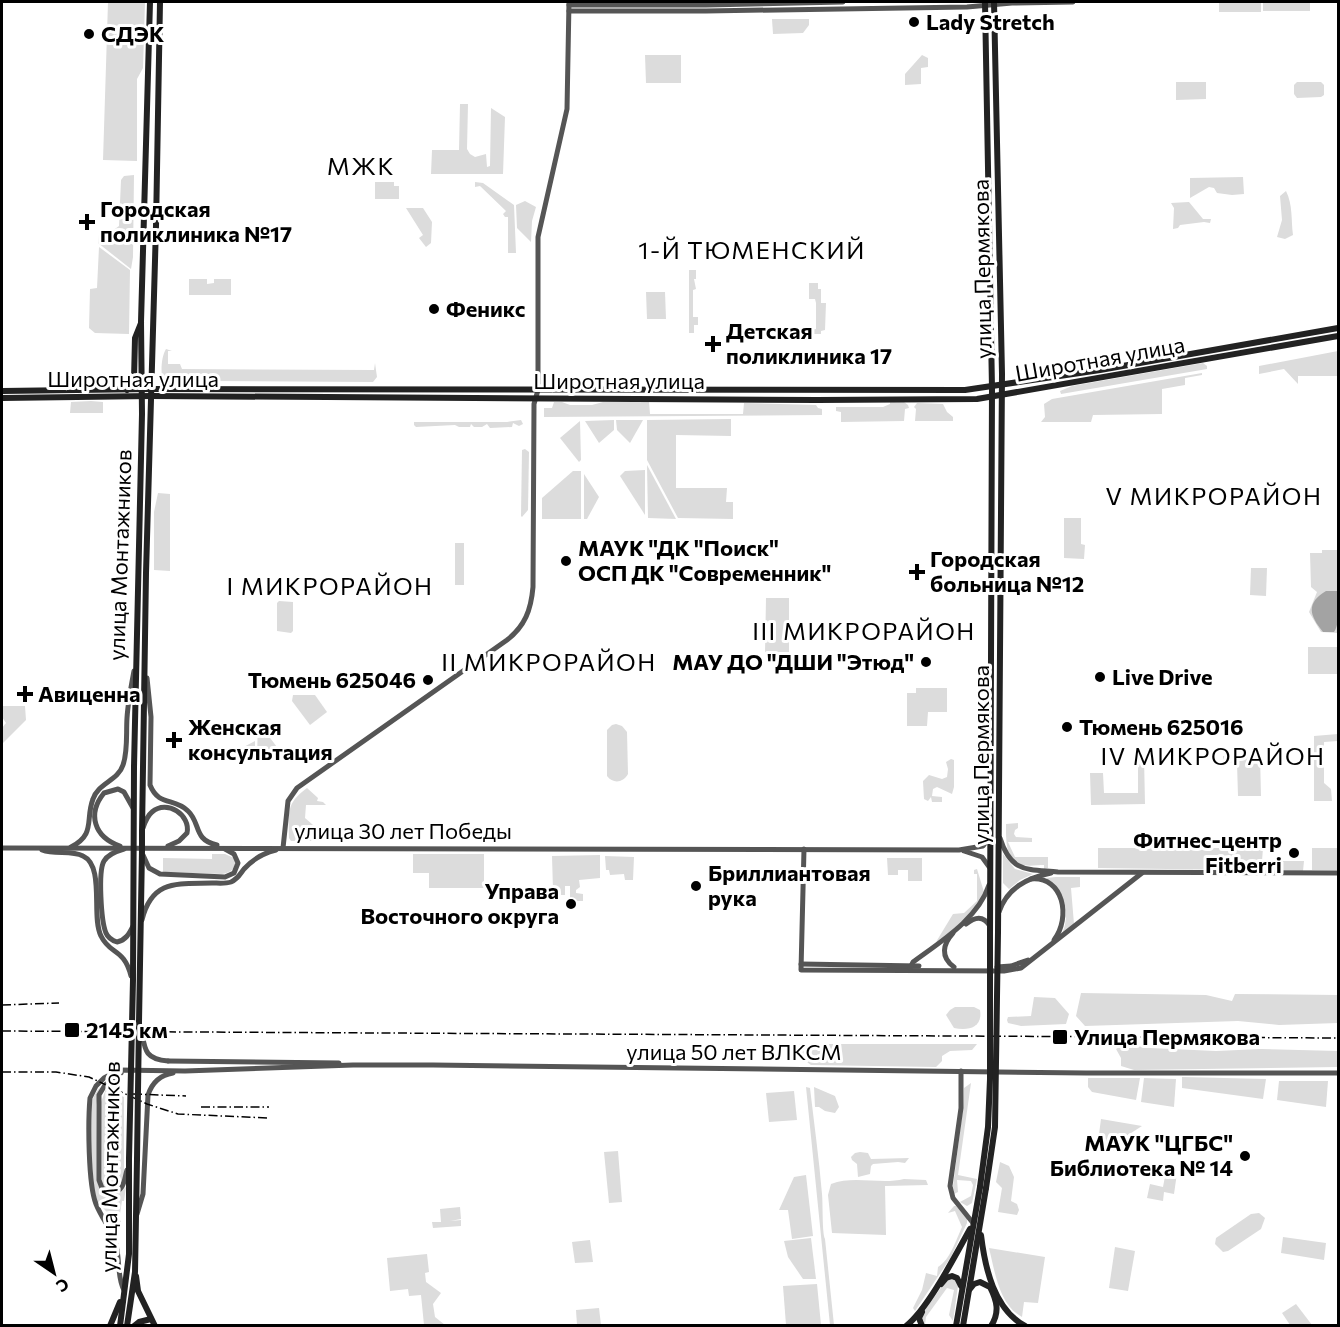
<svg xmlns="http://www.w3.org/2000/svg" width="1340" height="1327" font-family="Commissioner,sans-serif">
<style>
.green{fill:#dcdcdc}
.water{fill:#a3a3a3}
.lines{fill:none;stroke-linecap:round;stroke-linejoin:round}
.tertiary{stroke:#555;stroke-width:5}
.secondary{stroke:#222;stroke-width:6}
.rail{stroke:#000;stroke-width:1.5;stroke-dasharray:9 3 1.5 3;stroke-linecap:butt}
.tertiary-bridge{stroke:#555;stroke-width:5}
.secondary-bridge{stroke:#222;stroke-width:6}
.poi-dot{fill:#000;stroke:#fff;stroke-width:2}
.labels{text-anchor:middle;stroke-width:6;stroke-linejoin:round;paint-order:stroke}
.poi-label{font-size:22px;font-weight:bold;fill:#000;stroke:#fff;text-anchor:start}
.street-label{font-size:22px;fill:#000;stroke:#fff}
.neighbourhood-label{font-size:24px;letter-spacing:1.5px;fill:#000;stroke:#fff}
</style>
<rect width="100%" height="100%" fill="#fff"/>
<g class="green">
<path d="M108 2H145L143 68 137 79V161L103 160Z"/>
<path d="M1235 2 1261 3V12H1219V3Z"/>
<rect x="1263" y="3" width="47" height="8"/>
<path d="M772 19H809V25L803 33 773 34Z"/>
<path d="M645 55H681V83H646Z"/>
<path d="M922 55 928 58V67L921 68V84L905 85V74Z"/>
<path d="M1176 82H1206V99L1176 100Z"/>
<path d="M1297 82H1321L1324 85V95L1321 97 1297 98 1294 94V85Z"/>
<path d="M460 104H468L467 149 470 154 475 157 486 154 487 167 490 166 491 108 505 117 503 174H431L432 150H459Z"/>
<path d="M134 175 133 257 131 269 98 243 99 234 103 231 104 237 119 226 121 180 124 176Z"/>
<path d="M1243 177 1244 194 1232 195 1217 193 1214 188 1209 187 1190 198V178Z"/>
<path d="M375 182H394V186H399V199H375Z"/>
<path d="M475 182 483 183 514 205 516 253H508V217H505L503 214 506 211 480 186 475 187Z"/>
<path d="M1286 191C1293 205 1291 220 1293 235L1285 239 1277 237 1282 220 1280 196Z"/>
<path d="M525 201 536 207 532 221 531 242 517 228 516 205Z"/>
<path d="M1189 202 1203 219H1211L1210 223 1204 222 1180 225 1178 228 1173 229 1174 208 1171 203Z"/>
<path d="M406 208H423L432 222 431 243 426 247 419 238 423 235Z"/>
<path d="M99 247 130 270 129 334 95 333 89 328 90 289 97 288Z"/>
<path d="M689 267V270H696V279H694L696 289 693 290V317H698V325H694V333H689Z"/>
<path d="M189 279H207V284L214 283V279H231V295H189Z"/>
<path d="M809 283H818V289H821V303H826L825 330 821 331V334H809V330L816 329V303L815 299H809Z"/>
<path d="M646 292H665L666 319H647Z"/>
<path d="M166 349 172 351H168V364H180L182 369 374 370 375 363 377 377 373 382 212 381 205 384H164C160 375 161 357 166 349Z"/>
<path d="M1338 351V376H1298V384L1284 369 1259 374V366Z"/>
<path d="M1203 363 1207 366V369L1061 394 1060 391 1072 386Z"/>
<path d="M1202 373V375L1185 378V385L1162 389V414L1093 415 1091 422H1041L1045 417 1044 404 1052 399Z"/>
<path d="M91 401 103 402V413H70L71 402Z"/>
<path d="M554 402H562L570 405H592L603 402H649L650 414H743L744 403 816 405 818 408 822 409V415L544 417V408H552Z"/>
<path d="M890 402H904L908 405 909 408 905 409 904 421 841 422V412L836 411V407H883L890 404Z"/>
<path d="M917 403 943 404 947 412 953 417V421H915L916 409 914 407Z"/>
<path d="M731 419V436L676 435V488H727L726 502H733V519L678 518 647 460V420Z"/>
<path d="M521 420 523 424 519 426 513 423 512 427 490 428 487 424 482 427H474L471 424 470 427H459L455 425 416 427 414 425V422H507Z"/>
<path d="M614 420V430L599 443 585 421Z"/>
<path d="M616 420H643L630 443 617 430Z"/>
<path d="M580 421 581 460 579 462 560 438Z"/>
<path d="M525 449 529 452 528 510 522 517 521 516 522 450Z"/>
<path d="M647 465 676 519 648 518Z"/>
<path d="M645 470V515L620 476 625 471Z"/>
<path d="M573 471H581V519H542V498Z"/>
<path d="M584 474 599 497 587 519H584Z"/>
<path d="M158 493 170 494V571L154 570V512Z"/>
<path d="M1064 518H1081V544L1085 545 1084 559 1064 558Z"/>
<rect x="455" y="543" width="9" height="42"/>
<path d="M1322 550H1338L1337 633 1321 632 1309 612 1317 592 1311 587 1310 553H1322Z"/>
<path d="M1251 568H1267L1266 596 1250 595Z"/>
<path d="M766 598H789V653H765Z"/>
<path d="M279 601 293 602V631L291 633 277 631V603Z"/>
<rect x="1308" y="647" width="30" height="27"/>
<path d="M916 688H947V712H928L927 726H907V693H916Z"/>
<path d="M293 695H315L327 712 310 725 292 701Z"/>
<path d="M2 706H25L26 720 2 744V728L6 723 2 717Z"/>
<path d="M258 722 280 751 273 757 257 758Z"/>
<path d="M616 724 622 726 627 732 628 774C623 783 613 784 607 776V730L612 725Z"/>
<path d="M1338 734V741L1324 742V783L1331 789 1332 801H1314V736Z"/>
<path d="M255 741V759L204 760 205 755 238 750Z"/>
<path d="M1260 755 1261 796H1238L1237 763H1223V756Z"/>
<path d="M1138 757H1144L1145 804 1091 805 1090 773H1103L1104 793H1138Z"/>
<path d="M951 759 954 760V787L952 794 937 787 933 789 932 796 942 797V802H932L931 797 928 801 924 799 923 781 929 775 942 779 947 777 948 769 946 762Z"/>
<path d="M307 788 318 798 317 801 323 802 326 805H306L305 818 313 825 315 841H291L289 838C289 813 285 804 307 788Z"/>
<path d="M1018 823V828L1015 830 1014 834 1016 837 1032 838V842H1008L1015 857H1048V868L1044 869V865C1037 865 1027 867 1019 864 1005 859 1006 836 1006 824Z"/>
<path d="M1098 848H1263L1262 861H1304L1303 871 1098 868Z"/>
<rect x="1312" y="848" width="26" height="22"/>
<path d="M212 854H225L234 858C238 868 230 873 222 874L163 872V858L212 859Z"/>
<path d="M413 854H484V888H429V873H413Z"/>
<path d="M1003 854 1015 869 1033 874 1020 880 1009 889 1003 883Z"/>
<path d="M600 855V878L579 880 580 887 576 890V893L583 894V901H570V886H565V895H558V890H553L552 856Z"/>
<path d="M605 856 634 857 633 880H625L624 874 610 875 609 870H606Z"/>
<path d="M887 858H922V881H908V870H898V875H888Z"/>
<path d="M977 869 984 892C975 912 954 930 936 942L953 914 964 913 977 901V874H974V870Z"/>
<path d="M1056 877H1080V887L1071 888 1074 924 1062 934C1071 913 1065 892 1046 878Z"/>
<path d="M1081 993 1206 995 1232 1001 1235 994 1338 995V1023L1279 1025 1238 1021 1085 1026 1076 1016Z"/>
<path d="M1034 997 1055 998 1069 1014 1066 1024 1021 1026 1008 1023 1007 1020 1008 1017 1031 1016Z"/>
<path d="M955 1007H974L980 1010C983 1028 968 1031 954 1028L946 1015 950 1010Z"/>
<path d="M799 1044H977L972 1050 950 1051 942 1056V1061L936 1067 811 1065 804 1060Z"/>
<path d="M1130 1045 1150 1048 1216 1051 1261 1049 1338 1051V1067L1134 1070 1121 1066V1058L1116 1049 1121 1046Z"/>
<path d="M1182 1077 1266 1079 1263 1099 1182 1088Z"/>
<path d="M1088 1078H1140L1136 1100 1092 1092 1088 1087Z"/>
<path d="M1144 1078 1176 1079 1174 1107 1141 1102Z"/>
<path d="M1279 1081H1328L1326 1107 1277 1100Z"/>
<path d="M971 1083 958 1175 977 1179 972 1203 967 1206 960 1202 971 1196 973 1185 971 1181 957 1180 958 1192 954 1194 953 1186 963 1109 964 1088Z"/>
<path d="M100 1087 96 1105 98 1183C100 1192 107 1197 117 1195L126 1187 124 1201H122L119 1220 121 1221V1227C114 1219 105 1211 99 1203 91 1192 89 1114 93 1099 94 1095 97 1091 100 1087Z"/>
<path d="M806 1087 810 1088C814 1123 819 1158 822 1194 823 1204 822 1233 825 1239L834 1325H830Z"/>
<path d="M814 1087 835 1096 839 1107 835 1113 825 1111 819 1107H815Z"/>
<path d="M106 1089 124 1097V1178L118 1189 113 1191 104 1186 102 1180 101 1102Z"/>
<path d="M794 1091 797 1120 769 1122 766 1093Z"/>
<path d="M1101 1119 1142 1126 1117 1142 1116 1151 1097 1149Z"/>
<path d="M618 1151 622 1202 609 1203 604 1152Z"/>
<path d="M860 1152 868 1153 871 1159 909 1158 905 1163 898 1162 873 1164 871 1166 870 1174 858 1177 857 1164 852 1160 851 1157 855 1153Z"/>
<path d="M1000 1162 1009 1166 1014 1177 1011 1201 1017 1204 1019 1210 1017 1215 998 1212 1002 1188 996 1182Z"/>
<path d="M1166 1171 1177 1173 1174 1194 1164 1192 1163 1201 1147 1198 1150 1184 1163 1187Z"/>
<path d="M806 1175 813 1236 792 1239 788 1210H779L794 1177Z"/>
<path d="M904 1179 926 1180 928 1185 885 1186 886 1235 832 1233 828 1195 831 1184C854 1175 881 1185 904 1179Z"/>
<path d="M954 1206H956L967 1218V1223L951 1257 915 1311 913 1308 922 1290 926 1273 937 1276 938 1267C950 1260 956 1240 962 1227L955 1211 948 1213Z"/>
<path d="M460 1207 461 1219 450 1221 461 1220V1226L433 1228 432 1222H441L440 1209Z"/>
<path d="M1259 1213 1265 1218 1261 1229 1228 1251 1223 1252 1215 1244 1216 1238 1251 1214Z"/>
<path d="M1283 1237 1326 1243 1324 1260 1281 1253Z"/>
<path d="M811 1238 816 1279H803L788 1257 784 1241Z"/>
<path d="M590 1240 593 1262 575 1263 572 1242Z"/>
<path d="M1115 1247 1135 1251 1128 1291 1109 1288Z"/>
<path d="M989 1248 1045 1257 1038 1303 1024 1302 1022 1317C999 1305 995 1272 989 1248Z"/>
<path d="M427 1254 429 1272 425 1273 426 1282 441 1293 433 1304 435 1317 445 1325H424L421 1295 409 1296 408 1289 390 1291 387 1258Z"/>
<path d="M947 1279H955L958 1286 953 1321 949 1315 954 1290 947 1288 926 1317 925 1325 922 1317 923 1313Z"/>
<path d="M817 1284 821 1325H786L783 1286Z"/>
<path d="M1296 1304 1312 1325H1290L1282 1313Z"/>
<path d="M599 1308 601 1325H577L576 1310Z"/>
</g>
<path class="water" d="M1326 591H1338C1339 603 1340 623 1334 632H1323C1309 615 1306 603 1326 591Z"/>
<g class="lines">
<g class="tertiary">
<path d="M569 5H706L843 2"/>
<path d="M569 11H706L967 7 1012 3 1073 2"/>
<path d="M147 678 151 717 150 785C159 807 174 797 188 811 201 823 193 840 217 845"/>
<path d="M143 828C145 822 147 816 152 812 167 799 191 815 187 833L179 841 168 846"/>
<path d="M1000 838C1011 873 1027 869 1058 872L1338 873"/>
<path d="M120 846C94 837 87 814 104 793L118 789 124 792 133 808"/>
<path d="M71 847C96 834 85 820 93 799 98 783 118 781 123 765 128 751 126 733 127 718 128 702 131 687 134 671"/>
<path d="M2 848 959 850 983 846 990 837"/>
<path d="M283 848 288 801 297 788 507 640C525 626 531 610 533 587L534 404 538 390V237L567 109 569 2"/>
<path d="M124 849C117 851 108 854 104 861 98 871 101 921 106 933 108 938 111 940 117 942 126 940 129 934 133 926"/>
<path d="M804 849 801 970 1004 971 1021 968 1142 873"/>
<path d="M42 850C55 855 71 850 83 856 105 866 91 917 101 936 110 955 124 948 131 976"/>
<path d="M964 851 982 857 990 868"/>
<path d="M143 855 149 868 160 874 225 877 234 873 238 863 234 854 225 849"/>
<path d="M1031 879C1064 876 1071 918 1054 940"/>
<path d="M999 912C1007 888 1027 878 1051 873"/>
<path d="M142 920C152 879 178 884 212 883 218 883 225 884 231 882 238 879 240 874 244 869 252 860 264 853 276 850"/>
<path d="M966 924C975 917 983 915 990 926"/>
<path d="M953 933C943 944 940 957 954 967"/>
<path d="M801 964 919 966"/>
<path d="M997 967 1011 966 1028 960"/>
<path d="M910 968 913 962C940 942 978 919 989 885"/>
<path d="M168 1061 339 1063"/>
<path d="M961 1071V1108L950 1186 953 1198 973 1223"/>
<path d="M121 1073 105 1085 99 1095V1180L102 1188 112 1193C125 1190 124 1180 127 1170"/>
<path d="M137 1214 143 1194 148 1095C152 1083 160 1075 173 1073"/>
<path d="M124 1290C117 1278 120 1260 116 1245 112 1230 102 1219 96 1204 88 1184 88 1121 90 1098L96 1086 104 1078 119 1070 185 1071 353 1065H433L1086 1073H1338"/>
</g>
<g class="secondary">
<path d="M985 2 992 388 990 933"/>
<path d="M994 2 1002 374 998 932"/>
<path d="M127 390 134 380 135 338 141 323"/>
<path d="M2 391 151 389 965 390 1100 370 1338 328"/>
<path d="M2 398 151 396 817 400 977 399 1338 336"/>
<path d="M134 767 142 414 141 322 150 2"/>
<path d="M142 832 146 573 156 226 160 2"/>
<path d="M139 1022 142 850"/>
<path d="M981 1235C985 1268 994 1309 1025 1326"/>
<path d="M136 1276 138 1291 155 1326"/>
<path d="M941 1284 946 1278 952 1276 957 1278 961 1286"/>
<path d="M970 1289 974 1284 980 1282 990 1287C997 1301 1000 1312 991 1326"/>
<path d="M110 1326 120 1302"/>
<path d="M120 1326 129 1254V1159"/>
<path d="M127 1326 135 1272 137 1159"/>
<path d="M134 1326 139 1322 151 1319"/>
<path d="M906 1326C928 1309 956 1254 970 1229"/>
<path d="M922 1326 919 1318 922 1312"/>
<path d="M956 1326 980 1187"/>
<path d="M963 1326 986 1188"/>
</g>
<g class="rail">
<path d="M2 1005 59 1003"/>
<path d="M2 1031 1338 1038"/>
<path d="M2 1072H56L89 1077 147 1104 178 1114 268 1118"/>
<path d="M133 1094 186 1096"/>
<path d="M201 1107H269"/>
</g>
<path class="tertiary-bridge" d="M141 1028C145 1048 143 1059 168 1061"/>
<g class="secondary-bridge">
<path d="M142 850V832"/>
<path d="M129 1159 133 980 134 767"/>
<path d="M137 1159 139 1022"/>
<path d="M980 1187 988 1127 990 1079V933"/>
<path d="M986 1188 995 1127 998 932"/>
</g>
</g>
<g class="poi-dot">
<circle cx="914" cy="22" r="6"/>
<circle cx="89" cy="34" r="6"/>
<path d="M84 213h6v6h6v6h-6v6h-6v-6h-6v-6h6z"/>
<circle cx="434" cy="309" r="6"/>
<path d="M710 335h6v6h6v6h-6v6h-6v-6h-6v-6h6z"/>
<circle cx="566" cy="561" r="6"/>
<path d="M914 563h6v6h6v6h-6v6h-6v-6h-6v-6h6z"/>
<circle cx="926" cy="662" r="6"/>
<circle cx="1100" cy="677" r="6"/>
<circle cx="428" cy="680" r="6"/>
<path d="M22 685h6v6h6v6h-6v6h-6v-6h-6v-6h6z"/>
<circle cx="1067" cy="727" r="6"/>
<path d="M171 731h6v6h6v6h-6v6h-6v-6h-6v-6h6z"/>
<circle cx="1294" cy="853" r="6"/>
<circle cx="696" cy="886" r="6"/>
<circle cx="571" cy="904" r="6"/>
<rect x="64" y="1022" width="16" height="16" rx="3"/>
<rect x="1052" y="1029" width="16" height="16" rx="3"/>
<circle cx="1245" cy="1156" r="6"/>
</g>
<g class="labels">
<g class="poi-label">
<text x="926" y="30">Lady Stretch</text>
<text x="101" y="42">СДЭК</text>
<text x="100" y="217">Городская<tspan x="100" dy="25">поликлиника №17</tspan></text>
<text x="446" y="317">Феникс</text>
<text x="726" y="339">Детская<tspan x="726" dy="25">поликлиника 17</tspan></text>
<text x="578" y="556">МАУК "ДК "Поиск"<tspan x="578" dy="25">ОСП ДК "Современник"</tspan></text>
<text x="930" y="567">Городская<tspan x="930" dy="25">больница №12</tspan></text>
<text x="914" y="670" text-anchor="end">МАУ ДО "ДШИ "Этюд"</text>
<text x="1112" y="685">Live Drive</text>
<text x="416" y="688" text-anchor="end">Тюмень 625046</text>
<text x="38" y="702">Авиценна</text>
<text x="188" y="735">Женская<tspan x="188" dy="25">консультация</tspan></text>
<text x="1079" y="735">Тюмень 625016</text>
<text x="1282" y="848" text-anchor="end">Фитнес-центр<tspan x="1282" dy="25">Fitberri</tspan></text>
<text x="708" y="881">Бриллиантовая<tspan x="708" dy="25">рука</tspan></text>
<text x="559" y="899" text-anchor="end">Управа<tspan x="559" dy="25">Восточного округа</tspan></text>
<text x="86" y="1038">2145 км</text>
<text x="1074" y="1045">Улица Пермякова</text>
<text x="1233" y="1151" text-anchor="end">МАУК "ЦГБС"<tspan x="1233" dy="25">Библиотека № 14</tspan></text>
</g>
<g class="street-label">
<text transform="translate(982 269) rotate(-91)" y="8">улица Пермякова</text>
<text transform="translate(1100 359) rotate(-10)" y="8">Широтная улица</text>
<text x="133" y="387">Широтная улица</text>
<text x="619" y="389">Широтная улица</text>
<text transform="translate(120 555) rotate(-88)" y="8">улица Монтажников</text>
<text transform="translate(981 755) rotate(-90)" y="8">улица Пермякова</text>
<text x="403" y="839">улица 30 лет Победы</text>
<text x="734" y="1060">улица 50 лет ВЛКСМ</text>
<text transform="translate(110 1167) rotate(-89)" y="8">улица Монтажников</text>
</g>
<g class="neighbourhood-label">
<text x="361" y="175">МЖК</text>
<text x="752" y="259">1-Й ТЮМЕНСКИЙ</text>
<text x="1214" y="505">V МИКРОРАЙОН</text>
<text x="330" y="595">I МИКРОРАЙОН</text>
<text x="864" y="640">III МИКРОРАЙОН</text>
<text x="549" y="671">II МИКРОРАЙОН</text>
<text x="1213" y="765">IV МИКРОРАЙОН</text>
</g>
</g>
<rect width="1340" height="1327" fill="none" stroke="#000000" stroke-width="6"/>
<g transform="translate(54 1273) rotate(145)" stroke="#ffffff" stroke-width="4.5" paint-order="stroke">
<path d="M0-4.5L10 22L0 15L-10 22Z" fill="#000000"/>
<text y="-9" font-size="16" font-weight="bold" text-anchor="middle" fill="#000000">С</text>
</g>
</svg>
